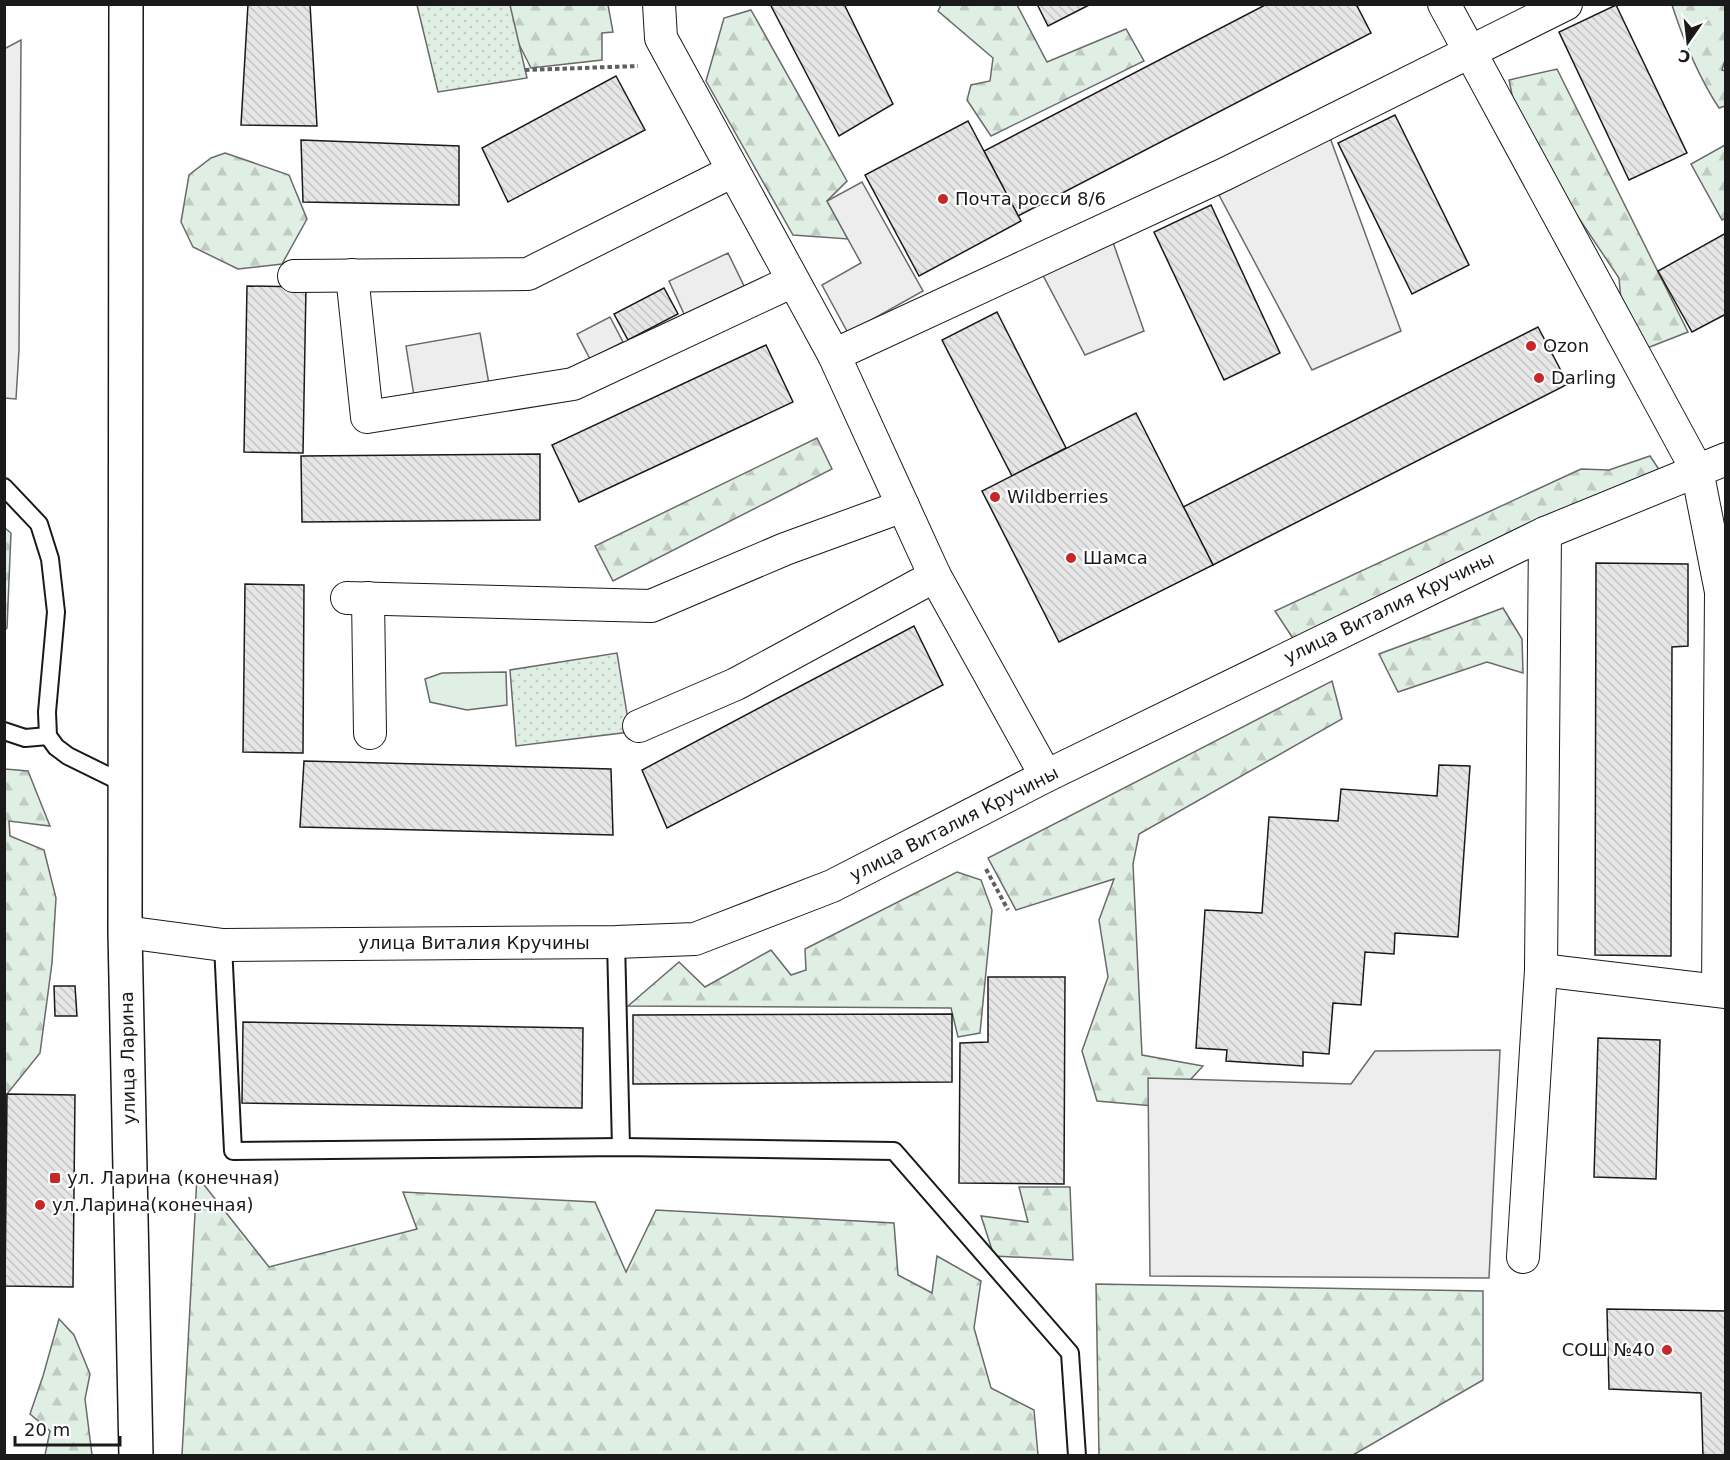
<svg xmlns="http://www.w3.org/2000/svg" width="1730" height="1460" font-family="'DejaVu Sans',sans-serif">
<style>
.grass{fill:#e0efe3;stroke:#6a6a6a;stroke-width:1.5}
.forest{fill:url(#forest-firs);stroke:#6a6a6a;stroke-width:1.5}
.park{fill:url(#park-dots);stroke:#6a6a6a;stroke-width:1.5}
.parking{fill:#ededed;stroke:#6a6a6a;stroke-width:1.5}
.building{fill:url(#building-back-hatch);stroke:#1a1a1a;stroke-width:1.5}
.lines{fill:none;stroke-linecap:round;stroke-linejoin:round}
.lane-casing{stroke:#1a1a1a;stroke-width:20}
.street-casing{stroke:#1a1a1a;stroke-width:34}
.secondary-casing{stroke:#1a1a1a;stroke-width:36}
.path{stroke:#5f5f5f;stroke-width:4;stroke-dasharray:4.5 3;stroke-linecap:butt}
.lane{stroke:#fff;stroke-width:16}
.street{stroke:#fff;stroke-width:32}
.secondary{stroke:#fff;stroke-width:33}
.poi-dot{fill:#c62828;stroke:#fff;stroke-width:2}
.labels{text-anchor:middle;stroke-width:4.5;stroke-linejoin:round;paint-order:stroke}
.poi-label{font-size:18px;fill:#1a1a1a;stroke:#fff;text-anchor:start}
.street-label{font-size:18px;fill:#1a1a1a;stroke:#fff}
</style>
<defs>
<pattern id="forest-firs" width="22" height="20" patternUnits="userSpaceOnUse" patternTransform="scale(1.5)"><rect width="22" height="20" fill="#e0efe3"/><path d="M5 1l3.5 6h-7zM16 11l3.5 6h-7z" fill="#c0ccc2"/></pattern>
<pattern id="park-dots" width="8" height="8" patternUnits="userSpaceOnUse" patternTransform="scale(1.5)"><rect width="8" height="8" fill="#e0efe3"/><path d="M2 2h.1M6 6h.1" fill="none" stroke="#c0ccc2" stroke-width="1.8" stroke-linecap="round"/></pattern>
<pattern id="building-back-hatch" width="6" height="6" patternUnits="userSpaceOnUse" patternTransform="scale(1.5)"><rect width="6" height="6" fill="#e6e6e6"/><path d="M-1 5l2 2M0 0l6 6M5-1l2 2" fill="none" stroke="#c5c5c5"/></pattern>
</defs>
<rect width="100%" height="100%" fill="#fff"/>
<path class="grass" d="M506 672 507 705 467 710 430 702 425 679 442 673Z"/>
<g class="forest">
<path d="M499 5H608L613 32 602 33V60L531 68Z"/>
<path d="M941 5H1017L1047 62 1126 29 1144 61 991 136 967 100 971 85 990 81 993 58 938 11Z"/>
<path d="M1672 5H1725L1726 57 1722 70 1725 71V106L1719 108C1698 76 1684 42 1672 5Z"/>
<path d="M751 10 847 181 827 201 848 239 793 235 706 81 724 18Z"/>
<path d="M1557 69 1688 332 1642 350 1621 300 1619 278 1519 129 1509 80Z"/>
<path d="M1725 145 1726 218 1722 220 1691 164Z"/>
<path d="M225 153 289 175 307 219 282 264 238 269 193 247 181 222 189 175 211 158Z"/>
<path d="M817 438 832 469 613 581 595 546Z"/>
<path d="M1650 456 1662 474 1298 646 1275 611 1581 469 1609 470Z"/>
<path d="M5 528 11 533 7 628 5 630Z"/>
<path d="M1503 608 1522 639 1523 673 1487 662 1398 692 1379 654Z"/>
<path d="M1332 681 1342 719 1139 834 1133 864 1142 1055 1203 1066 1165 1107 1097 1101 1082 1051 1108 977 1099 920 1114 879 1016 910 988 858Z"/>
<path d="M5 769 28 771 50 826 9 821 10 836 44 850 56 898 52 963 40 1053 7 1094 5 1135Z"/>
<path d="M957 872 981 880 992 910 980 1033 958 1037 951 1008 628 1006 679 962 705 987 771 950 791 975 806 970 805 949Z"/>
<path d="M197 1176 269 1267 417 1229 403 1192 595 1202 626 1272 656 1210 894 1223 898 1275 932 1293 937 1256 981 1281 974 1328 991 1388 1034 1410 1038 1455H182Z"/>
<path d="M1019 1187H1070L1073 1260 994 1256 981 1216 1028 1222Z"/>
<path d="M1096 1284 1483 1291V1380L1353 1455H1099Z"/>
<path d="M59 1319 74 1335 90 1374 85 1399 92 1455H45L50 1431 30 1414 43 1376Z"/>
</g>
<g class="park">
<path d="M417 5H510L527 78 438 92Z"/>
<path d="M617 653 630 732 516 746 510 670Z"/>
</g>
<g class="parking">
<path d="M21 40 19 350 16 399 4 398V49Z"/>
<path d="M1329 135 1401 331 1312 370 1219 195Z"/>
<path d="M862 182 923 291 848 333 822 285 861 263 827 201Z"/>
<path d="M1108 228 1144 331 1085 355 1036 262Z"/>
<path d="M728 253 745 288 685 316 669 281Z"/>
<path d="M610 317 623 342 590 359 577 334Z"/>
<path d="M480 333 489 384 414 396 406 346Z"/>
<path d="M1500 1050 1489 1278 1150 1276 1148 1078 1351 1084 1375 1051Z"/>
</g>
<g class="building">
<path d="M248 4H310L317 126 241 125Z"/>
<path d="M770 4H844L893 104 839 136Z"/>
<path d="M1037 4H1091L1048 26Z"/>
<path d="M1267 4H1356L1371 33 1018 216 984 151Z"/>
<path d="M1616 5 1687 153 1629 180 1559 32Z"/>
<path d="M616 76 645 130 508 202 482 148Z"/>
<path d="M1395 115 1469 265 1412 294 1338 143Z"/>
<path d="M968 121 1021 221 919 276 865 175Z"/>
<path d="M301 140 459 146V205L303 202Z"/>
<path d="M1211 205 1280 353 1224 380 1154 232Z"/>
<path d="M1726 233V314L1692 332 1658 271Z"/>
<path d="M247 286 306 287 303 453 244 452Z"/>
<path d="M664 288 678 314 628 340 614 314Z"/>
<path d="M997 312 1066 448 1012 476 942 340Z"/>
<path d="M1538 327 1568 384 1213 565 1183 507Z"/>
<path d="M766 345 793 402 579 502 552 445Z"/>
<path d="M1136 413 1213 565 1059 642 982 491Z"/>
<path d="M540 454V520L302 522 301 456Z"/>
<path d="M1596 563 1688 564V646L1672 647 1671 956 1595 955Z"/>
<path d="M245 584 304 585 303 753 243 752Z"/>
<path d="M914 626 943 685 667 828 642 770Z"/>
<path d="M304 761 611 769 613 835 300 827Z"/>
<path d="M1439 765 1470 766 1458 937 1395 933 1394 954 1365 952 1361 1005 1333 1003 1329 1054 1303 1052V1066L1226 1061 1227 1050 1196 1048 1205 910 1262 913 1269 817 1338 821 1341 789 1437 796Z"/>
<path d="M988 977H1065L1064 1184 959 1183 960 1043 988 1042Z"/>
<path d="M54 986H75L77 1016H55Z"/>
<path d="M952 1014V1082L633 1084V1015Z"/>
<path d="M243 1022 583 1028 582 1108 242 1103Z"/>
<path d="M1598 1038 1660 1040 1656 1179 1594 1177Z"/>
<path d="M7 1094 75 1095 73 1287 5 1286Z"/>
<path d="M1607 1309 1726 1311V1456H1703L1701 1393 1609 1389Z"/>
</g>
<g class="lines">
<defs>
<g id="lane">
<path d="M4 487 39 524 50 559 56 612 47 712 48 736 56 747 68 756 125 784"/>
<path d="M4 731 25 738 48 736"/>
<path d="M616 942 621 1147"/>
<path d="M223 945 233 1151 621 1147 894 1151 1070 1353 1077 1456"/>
</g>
<g id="street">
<path d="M659 4 661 38 834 355 935 576 1046 776"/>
<path d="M1444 4 1697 470 1721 592 1718 990"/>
<path d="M352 275 367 417 573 384 793 281"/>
<path d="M294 276 528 274 733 171"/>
<path d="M834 355 1225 174 1566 4"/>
<path d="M347 598 651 606 785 549 903 506"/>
<path d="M368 598 370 733"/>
<path d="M639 726 736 684 935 576"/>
<path d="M125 932 223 945 616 942 695 939 832 886 1046 776 1545 533 1726 459"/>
<path d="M1541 970 1726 992"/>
<path d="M1523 1257 1541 970 1545 533"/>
</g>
<path id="secondary" d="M126 4 125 932 136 1456"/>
</defs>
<use href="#lane" class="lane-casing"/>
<use href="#street" class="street-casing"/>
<use href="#secondary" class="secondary-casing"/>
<g class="path">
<path d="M525 70 638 66"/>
<path d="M986 869 1008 910"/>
</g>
<use href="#lane" class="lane"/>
<use href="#street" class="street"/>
<use href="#secondary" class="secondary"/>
</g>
<g class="poi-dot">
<circle cx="943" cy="199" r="6"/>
<circle cx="1531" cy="346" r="6"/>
<circle cx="1539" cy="378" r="6"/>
<circle cx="995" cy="497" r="6"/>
<circle cx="1071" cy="558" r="6"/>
<rect x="49" y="1172" width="12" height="12" rx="3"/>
<circle cx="40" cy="1205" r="6"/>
<circle cx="1667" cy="1350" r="6"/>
</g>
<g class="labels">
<g class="poi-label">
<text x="955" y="205">Почта росси 8/6</text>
<text x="1543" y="352">Ozon</text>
<text x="1551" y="384">Darling</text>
<text x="1007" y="503">Wildberries</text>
<text x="1083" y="564">Шамса</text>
<text x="67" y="1184">ул. Ларина (конечная)</text>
<text x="52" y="1211">ул.Ларина(конечная)</text>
<text x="1655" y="1356" text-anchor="end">СОШ №40</text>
</g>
<g class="street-label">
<text transform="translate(1389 608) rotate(-26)" y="6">улица Виталия Кручины</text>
<text transform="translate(954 824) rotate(-27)" y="6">улица Виталия Кручины</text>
<text x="474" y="949">улица Виталия Кручины</text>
<text transform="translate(128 1058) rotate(-91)" y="6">улица Ларина</text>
</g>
</g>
<rect width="1730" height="1460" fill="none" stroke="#1a1a1a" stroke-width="12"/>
<g transform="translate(1688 42) rotate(194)" stroke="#ffffff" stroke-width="4.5" paint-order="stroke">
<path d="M0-4.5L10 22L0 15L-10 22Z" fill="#1a1a1a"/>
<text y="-9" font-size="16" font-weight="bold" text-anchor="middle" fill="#1a1a1a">С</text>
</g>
<path d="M15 1436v9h105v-9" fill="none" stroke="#1a1a1a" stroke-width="3"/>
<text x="24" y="1436" font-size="18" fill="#1a1a1a" stroke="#ffffff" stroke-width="4.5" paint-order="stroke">20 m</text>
</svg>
